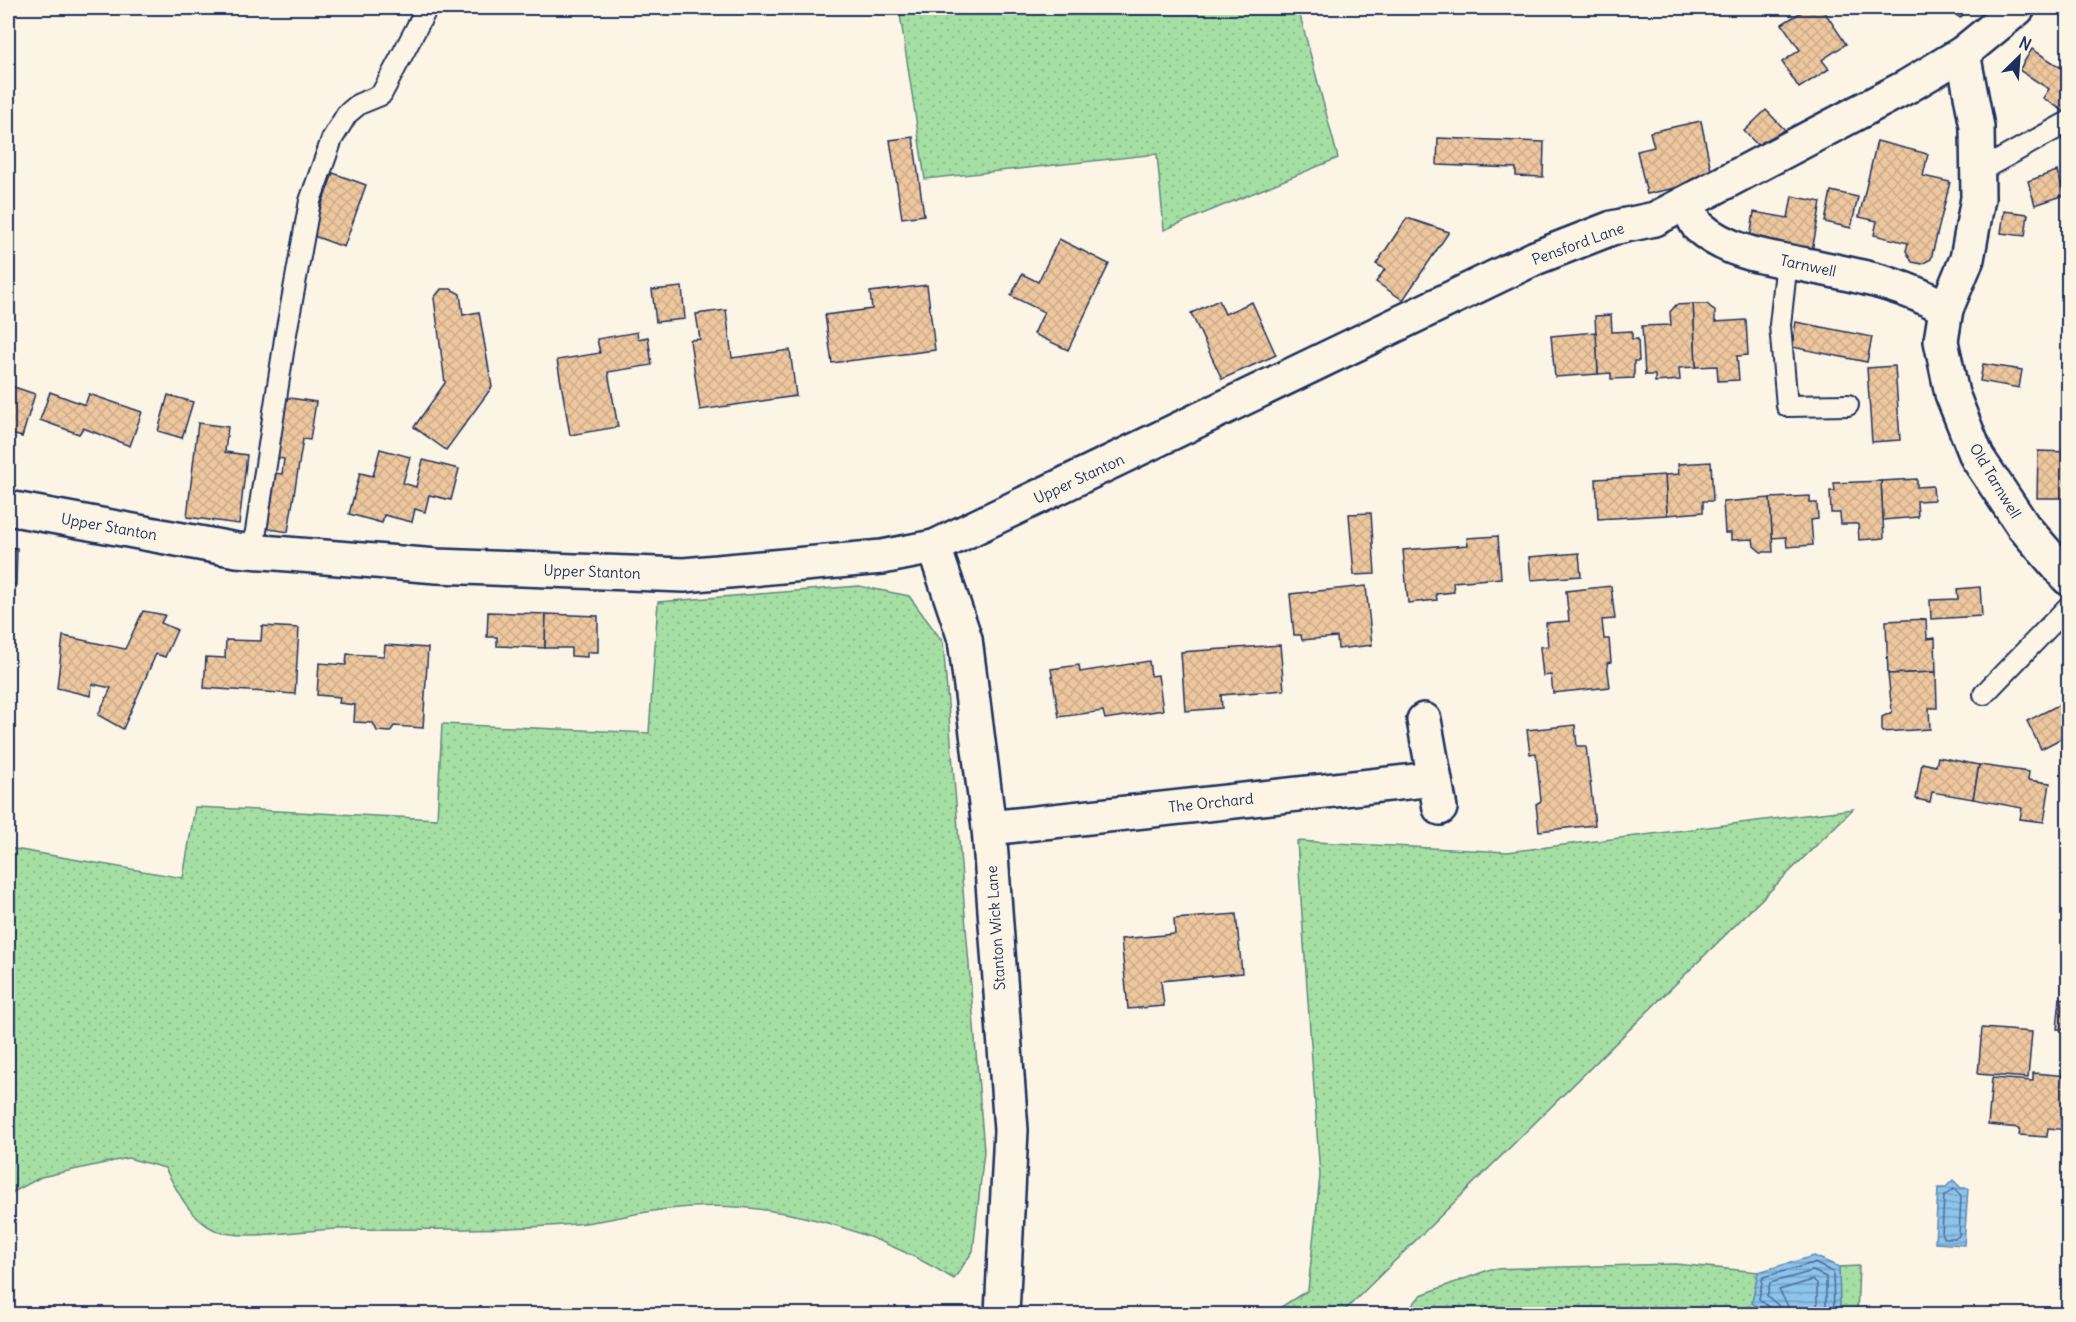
<svg xmlns="http://www.w3.org/2000/svg" width="2076" height="1322" font-family="Delius,sans-serif">
<style>
.grass{fill:url(#grass-dots);stroke:#608781;stroke-width:1.5}
.water{fill:url(#water-rules);stroke:#6088b3;stroke-width:1.5}
.lines{fill:none;stroke-linecap:round;stroke-linejoin:round}
.shore{stroke:#496b97;stroke-width:1.5}
.building{fill:url(#building-cross-hatch);stroke:#1b2f5e;stroke-width:1.5}
.service-casing{stroke:#1b2f5e;stroke-width:24}
.minor-casing{stroke:#1b2f5e;stroke-width:38}
.service{stroke:#fcf5e5;stroke-width:20}
.minor{stroke:#fcf5e5;stroke-width:33}
.labels{text-anchor:middle;stroke-width:4.5;stroke-linejoin:round;paint-order:stroke}
.street-label{font-size:15px;fill:#1b2f5e;stroke:#fcf5e5}
</style>
<defs>
<pattern id="grass-dots" width="8" height="8" patternUnits="userSpaceOnUse" patternTransform="scale(1.5)"><rect width="8" height="8" fill="#a6dfa4"/><path d="M2 2h.1M6 6h.1" fill="none" stroke="#8ec090" stroke-width="1.8" stroke-linecap="round"/></pattern>
<pattern id="water-rules" width="6" height="5" patternUnits="userSpaceOnUse" patternTransform="scale(1.5)"><rect width="6" height="5" fill="#8ec4ec"/><path d="M0 2.5h6" fill="none" stroke="#73a0c2"/></pattern>
<pattern id="building-cross-hatch" width="8" height="8" patternUnits="userSpaceOnUse" patternTransform="scale(1.5)"><rect width="8" height="8" fill="#eec79e"/><path d="M0 0l8 8M0 8l8-8" fill="none" stroke="#ccab8a"/></pattern>
</defs>
<rect width="100%" height="100%" fill="#fcf5e5"/>
<filter id="ink" filterUnits="userSpaceOnUse"><feTurbulence type="fractalNoise" baseFrequency=".0167" numOctaves="2"/><feDisplacementMap in="SourceGraphic" scale="12" xChannelSelector="R" yChannelSelector="G"/><feConvolveMatrix kernelMatrix="1 2 1 2 8 2 1 2 1" color-interpolation-filters="sRGB"/></filter>
<g filter="url(#ink)">
<g class="grass">
<path d="M899 8H1298L1338 158 1164 230 1157 154 925 179Z"/>
<path d="M859 586 909 596 943 642 984 1151 973 1251 954 1279C869 1227 768 1197 668 1209 637 1212 605 1222 574 1224 496 1231 416 1229 338 1229 308 1229 240 1242 215 1230 190 1219 177 1191 165 1168L128 1158 41 1177 8 1195V848L183 878 195 807 437 819 442 724 649 733 658 602Z"/>
<path d="M1853 809 1341 1314H1270L1308 1290 1320 1176 1297 841 1507 852Z"/>
<path d="M1675 1264 1758 1272 1752 1303 1770 1314H1405L1421 1295 1491 1269Z"/>
<path d="M1859 1266 1857 1314H1840L1839 1267Z"/>
</g>
<g class="water">
<path d="M1953 1180 1961 1188H1968L1964 1245 1935 1243 1938 1188H1945Z"/>
<path d="M1814 1256 1839 1267 1840 1314H1770L1752 1303 1758 1272Z"/>
</g>
<g class="lines">
<g class="shore">
<path d="M1954 1189 1961 1196 1959 1236 1956 1238H1944L1942 1235 1944 1196Z"/>
<path d="M1772 1314 1770 1308 1759 1299 1763 1277 1814 1263 1833 1272 1834 1314"/>
<path d="M1780 1314 1778 1305 1767 1296 1770 1283 1813 1271 1826 1277V1314"/>
<path d="M1789 1314 1787 1304 1779 1290 1813 1280 1817 1283V1314"/>
</g>
</g>
<g class="building">
<path d="M1800 8H1822L1846 44 1822 60 1829 69 1799 88 1782 62 1800 50 1782 24 1803 11Z"/>
<path d="M1948 8H1969L1960 18Z"/>
<path d="M2032 49 2063 69 2068 62V107L2065 112 2043 98 2049 89 2019 70Z"/>
<path d="M1766 110 1788 133 1766 154 1744 131Z"/>
<path d="M1701 121 1713 180 1647 194 1637 151 1654 147 1650 132Z"/>
<path d="M913 137 924 215 902 218 890 140Z"/>
<path d="M1438 138 1544 142 1543 177 1516 176V168L1437 165Z"/>
<path d="M1877 141 1928 154 1923 176 1950 182 1931 259 1922 264 1912 262 1906 251 1908 243 1874 235 1877 221 1859 217Z"/>
<path d="M2057 171 2065 195 2035 205 2028 181Z"/>
<path d="M333 173 366 185 344 247 311 235Z"/>
<path d="M1831 191 1858 197 1851 228 1825 222Z"/>
<path d="M1792 196 1821 202 1812 251 1750 239 1754 212 1788 218Z"/>
<path d="M2004 211 2028 214 2025 236 2001 233Z"/>
<path d="M1407 218 1449 232 1403 300 1376 282 1385 269 1376 264Z"/>
<path d="M1059 239 1109 264 1068 350 1034 334 1044 312 1011 296 1022 274 1038 282Z"/>
<path d="M927 285 935 350 832 363 825 315 872 309 870 292Z"/>
<path d="M682 287 685 319 656 322 652 290Z"/>
<path d="M441 289H451L460 294 463 315 479 312 492 387 446 450 414 427 445 383 434 298Z"/>
<path d="M1219 300 1225 314 1252 302 1276 355 1222 379 1191 313Z"/>
<path d="M1693 304H1707L1715 311V322L1746 320 1748 355 1737 356 1739 380 1718 381 1717 366 1696 367Z"/>
<path d="M1693 304 1696 367 1679 368 1680 380 1655 382V375H1645L1642 326 1671 325 1670 312 1676 305Z"/>
<path d="M726 310 732 358 790 350 796 396 700 410 690 340 700 339 696 314Z"/>
<path d="M1611 315 1612 332 1632 331V339H1638L1639 361H1634V378L1611 379V373L1598 374 1595 316Z"/>
<path d="M1796 322 1872 337 1867 362 1792 347Z"/>
<path d="M637 332 638 339 648 337 652 365 608 372 618 427 570 435 557 360 600 353 597 339Z"/>
<path d="M1596 332 1598 374 1555 377 1551 336Z"/>
<path d="M1983 364 2022 370 2019 388 1980 381Z"/>
<path d="M1895 366 1900 440 1872 442 1867 368Z"/>
<path d="M8 385 35 394 22 437 8 433Z"/>
<path d="M50 392 85 405 89 394 142 412 130 446 83 428 79 434 40 420Z"/>
<path d="M168 395 193 402 182 438 158 431Z"/>
<path d="M283 397 316 402 310 440 303 439 288 532 264 528 273 473 282 474 284 459 273 457Z"/>
<path d="M198 423 228 427 225 452 247 455 239 524 187 517Z"/>
<path d="M380 449 410 457 403 483 416 487 423 460 459 469 451 500 429 495 425 512 415 509 412 522 384 515 382 523 349 514 360 473 373 476Z"/>
<path d="M2038 451 2068 452V498H2037Z"/>
<path d="M1711 462 1713 501H1703V512L1667 515 1665 475 1679 474 1678 464Z"/>
<path d="M1665 475 1667 515 1598 519 1596 479Z"/>
<path d="M1917 479V487L1933 486 1934 500 1917 501 1918 517 1883 520 1881 481Z"/>
<path d="M1881 481 1884 538 1859 540 1858 524H1841L1840 513H1831L1830 491H1835L1834 483Z"/>
<path d="M1810 496V503H1817L1818 519 1811 520 1813 545 1787 547 1786 537 1772 538 1770 498Z"/>
<path d="M1770 498 1773 552H1761L1754 546 1753 539 1731 540V533H1725L1723 502Z"/>
<path d="M1371 513 1375 574 1354 575 1349 514Z"/>
<path d="M1498 536 1501 578 1453 582 1454 592 1436 594 1437 600 1408 603 1403 550 1468 545 1467 538Z"/>
<path d="M8 547 17 548 16 585H8Z"/>
<path d="M1579 553 1581 576 1531 580 1529 557Z"/>
<path d="M1366 586 1372 645 1338 649 1337 637 1302 640 1301 635H1294L1290 594Z"/>
<path d="M1611 586 1615 619 1602 620 1604 639H1609L1611 662 1607 663 1610 687 1553 693 1551 675 1543 676 1540 647 1548 646 1546 623 1569 621 1566 591Z"/>
<path d="M1980 587 1982 616 1931 619 1930 600 1958 599 1957 589Z"/>
<path d="M143 611 165 615 161 623 177 630 165 657 156 654 123 729 98 715 111 688 92 684 91 696 57 688 63 636 125 649Z"/>
<path d="M488 612 546 614 545 648 497 646V637H487Z"/>
<path d="M546 614 598 616V652H587V657L571 656V648H545Z"/>
<path d="M1926 619 1927 639 1935 638 1936 672 1888 674 1886 621Z"/>
<path d="M262 626 299 628 295 694 204 688 206 657 225 658 226 640 261 641Z"/>
<path d="M385 645 428 648 423 728 394 726 390 732 377 731 373 723 354 722 355 705 339 703 340 697 317 695 319 663 346 665 347 654 384 656Z"/>
<path d="M1280 645 1284 690 1221 695 1222 708 1185 711 1181 652Z"/>
<path d="M1149 661 1151 676 1158 675 1163 710 1105 719 1103 711 1059 717 1051 669 1079 665 1080 672Z"/>
<path d="M1936 672 1937 708H1929L1930 729 1882 732V717L1892 712 1888 674Z"/>
<path d="M2068 700V735L2041 749 2027 721Z"/>
<path d="M1575 725 1577 746H1586L1595 825 1539 831 1536 804 1541 801 1536 753 1530 754 1527 730Z"/>
<path d="M1938 757 1979 765 1973 799 1932 792 1930 802 1916 799 1922 763 1936 766Z"/>
<path d="M1979 765 2029 772 2028 780 2050 783 2044 822 2020 819 2022 808 1973 799Z"/>
<path d="M2068 873V919L2063 918Z"/>
<path d="M1236 914 1242 973 1161 981 1164 1006 1128 1009 1121 939 1175 934 1174 919Z"/>
<path d="M2068 969V1030L2057 1029 2060 998 2066 999Z"/>
<path d="M1982 1028 2032 1032 2028 1078 1978 1074Z"/>
<path d="M2033 1073 2068 1076V1130L2048 1128 2047 1137 2019 1135 2020 1128 1988 1125 1992 1078 2033 1081Z"/>
</g>
<g class="lines">
<defs>
<g id="service">
<path d="M1976 173 2068 122"/>
<path d="M1787 261 1780 325 1787 406 1848 405"/>
<path d="M253 551 285 339 310 201 332 139 347 114 359 104 381 95 427 8"/>
<path d="M1984 694 2068 607"/>
</g>
<g id="minor">
<path d="M1963 53 1977 127 1978 198 1967 259 1946 309 1941 341 1952 394 1977 457 2023 526 2068 578"/>
<path d="M1687 203C1691 210 1694 222 1699 227 1728 253 1770 258 1806 265 1853 275 1904 283 1946 309"/>
<path d="M8 508 237 550 437 566 684 575 882 557 934 547 1535 258 1612 228 1655 219 1908 86 1963 53 2018 8"/>
<path d="M934 547 965 639 989 828 1011 1130 1002 1314"/>
<path d="M1424 720 1440 808"/>
<path d="M989 828 1434 779"/>
</g>
</defs>
<use href="#service" class="service-casing"/>
<use href="#minor" class="minor-casing"/>
<use href="#service" class="service"/>
<use href="#minor" class="minor"/>
</g>
</g>
<g class="labels">
<g class="street-label">
<text transform="translate(1578 244) rotate(-20)" y="5">Pensford Lane</text>
<text transform="translate(1808 266) rotate(12)" y="5">Tarnwell</text>
<text transform="translate(1079 479) rotate(-25)" y="5">Upper Stanton</text>
<text transform="translate(1995 481) rotate(59)" y="5">Old Tarnwell</text>
<text transform="translate(109 527) rotate(10)" y="5">Upper Stanton</text>
<text transform="translate(592 572) rotate(2)" y="5">Upper Stanton</text>
<text transform="translate(1211 803) rotate(-6)" y="5">The Orchard</text>
<text transform="translate(996 928) rotate(-94)" y="5">Stanton Wick Lane</text>
</g>
</g>
<rect width="2076" height="1322" fill="none" stroke="#fcf5e5" stroke-width="30"/>
<rect x="15" y="15" width="2046" height="1292" fill="none" stroke="#1b2f5e" stroke-width="2" filter="url(#ink)"/>
<g transform="translate(2019 57) rotate(25)" stroke="#fcf5e5" stroke-width="4.5" paint-order="stroke">
<path d="M0-4.5L10 22L0 15L-10 22Z" fill="#1b2f5e"/>
<text y="-9" font-size="16" font-weight="bold" text-anchor="middle" fill="#1b2f5e">N</text>
</g>
</svg>
